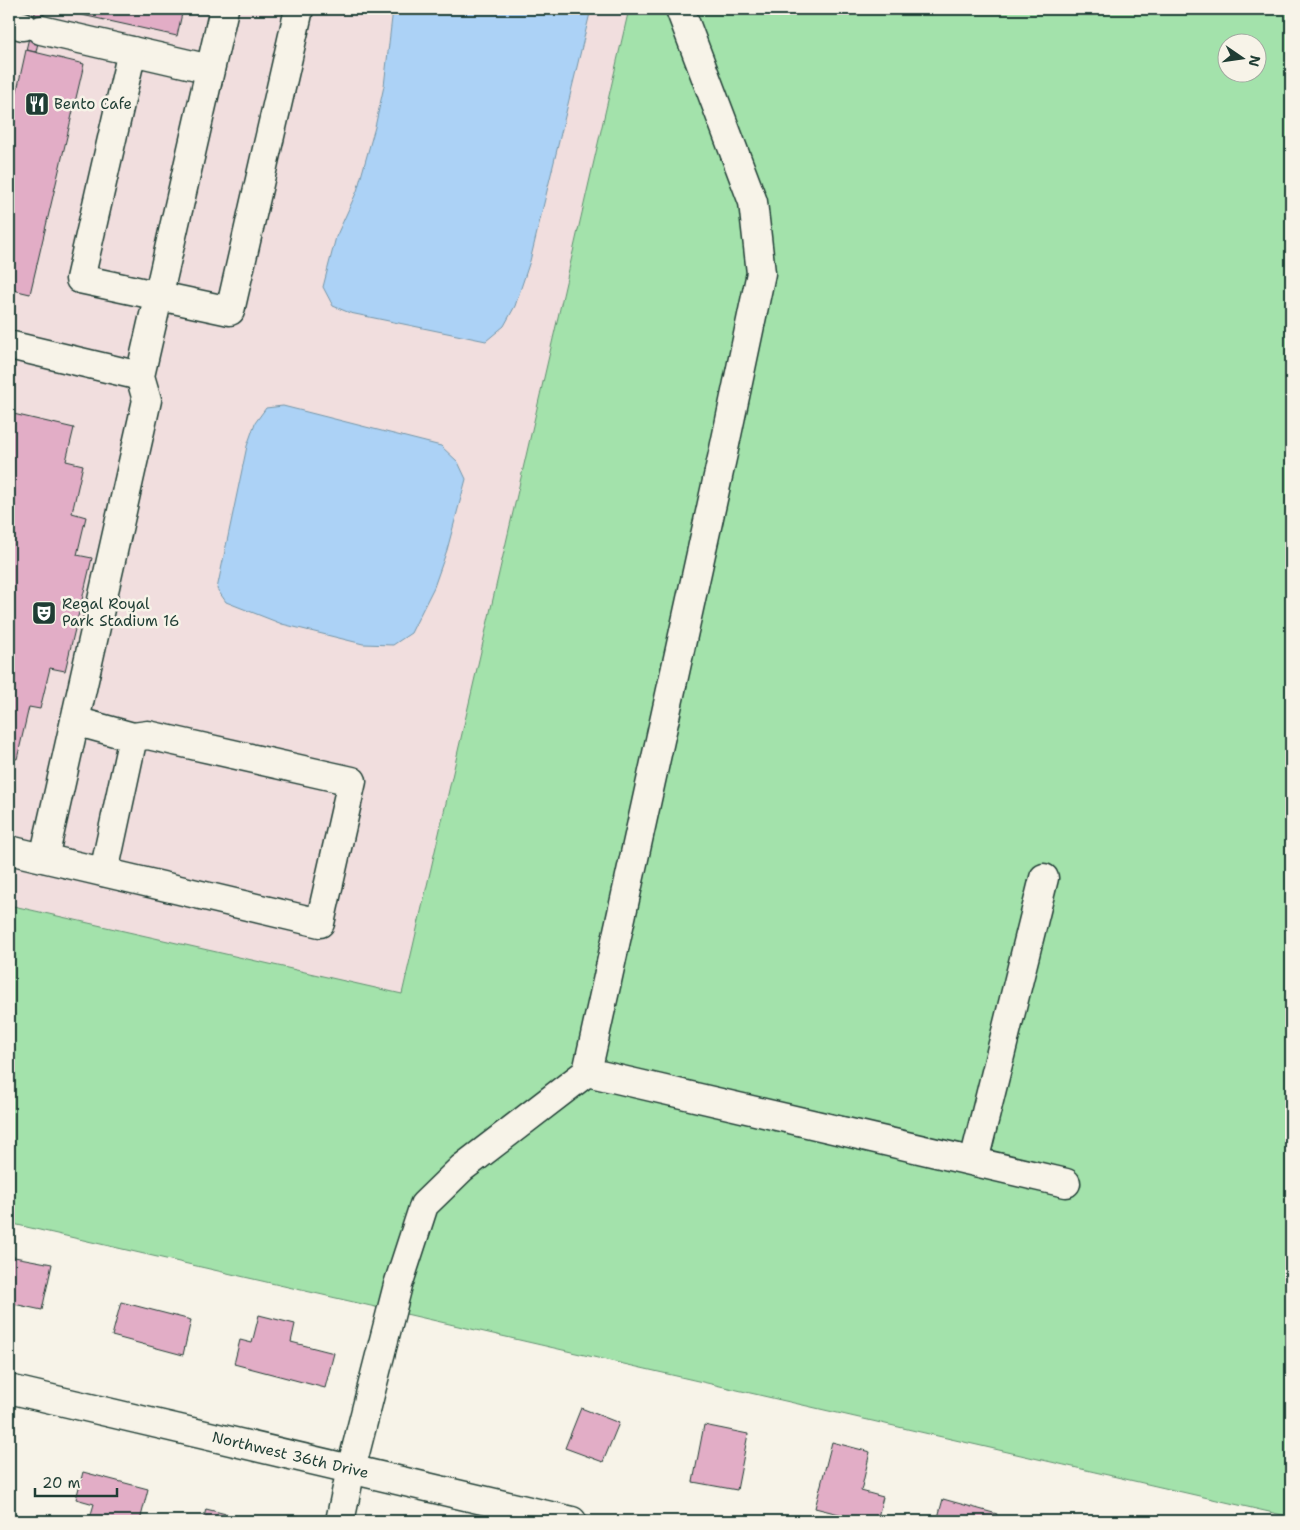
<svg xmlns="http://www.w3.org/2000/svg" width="1300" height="1530" font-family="'Shantell Sans',sans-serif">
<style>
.built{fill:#f1dede}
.green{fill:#a3e2ab;stroke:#619070;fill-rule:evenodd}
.water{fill:#acd2f6;stroke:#7496a8}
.building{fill:#e2adc6;stroke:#1f3d34}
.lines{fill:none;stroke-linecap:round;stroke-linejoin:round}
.minor-casing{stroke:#1f3d34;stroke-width:31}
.minor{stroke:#f7f3e8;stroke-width:28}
.labels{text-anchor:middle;stroke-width:5;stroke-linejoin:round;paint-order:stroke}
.poi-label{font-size:15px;fill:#1f3d34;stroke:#f7f3e8;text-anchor:start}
.street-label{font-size:15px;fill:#1f3d34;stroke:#f7f3e8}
</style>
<rect width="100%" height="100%" fill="#f7f3e8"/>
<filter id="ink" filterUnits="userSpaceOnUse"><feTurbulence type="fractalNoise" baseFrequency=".02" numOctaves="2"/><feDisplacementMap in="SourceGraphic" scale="10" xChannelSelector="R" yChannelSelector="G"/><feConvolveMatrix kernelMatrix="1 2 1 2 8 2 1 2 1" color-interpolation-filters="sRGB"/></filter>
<g filter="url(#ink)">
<path class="built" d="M9 9H629L402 995 9 905Z"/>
<path class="green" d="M629 9H1291V1517L9 1223V905L402 994ZM1228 42H1258V72H1228Z"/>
<g class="water">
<path d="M393 9H591L530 261 515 306 504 326 486 341 350 313 333 306 323 287 336 237 357 191 375 127 384 86Z"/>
<path d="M283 406 441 446 458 462 466 479 447 550 434 587 411 633 393 645 363 644 282 624 226 602 217 589 247 446 255 423 266 408Z"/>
</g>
<g class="building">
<path d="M36 9H45L36 52 26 50Z"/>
<path d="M55 9H183L177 36Z"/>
<path d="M26 50 84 64 30 294 9 289V117L11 118Z"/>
<path d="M9 413 74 428 66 461 83 465 72 513 86 517 77 555 92 558 65 671 50 668 40 709 29 707 17 759 9 757Z"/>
<path d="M9 1256 52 1264 42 1310 9 1303Z"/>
<path d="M121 1302 191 1320 183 1355 112 1336Z"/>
<path d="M259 1315 295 1324 291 1342 334 1353 325 1388 234 1364 240 1340 252 1343Z"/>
<path d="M581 1408 619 1423 603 1462 565 1448Z"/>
<path d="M704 1425 748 1434 737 1490 693 1482Z"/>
<path d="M832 1442 870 1452 861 1491 883 1497 877 1521H867L815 1508Z"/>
<path d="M83 1472 148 1489 140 1521H89L94 1504 76 1499Z"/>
<path d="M943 1499 997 1514 995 1521H937Z"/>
<path d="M206 1509 246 1519 245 1521H203Z"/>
</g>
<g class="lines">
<defs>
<g id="minor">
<path d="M9 22 23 26"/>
<path d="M41 30 210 69"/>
<path d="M132 51 80 279 230 311 299 9"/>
<path d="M9 345 140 376"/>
<path d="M9 850 320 923 352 781 148 735 133 737 75 721"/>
<path d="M44 858 147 400 140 376 224 9"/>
<path d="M104 872 133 737"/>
<path d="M587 1072 724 449 761 273 753 202 680 9"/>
<path d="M974 1161 1044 878"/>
<path id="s1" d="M9 1389 572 1521"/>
<path d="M340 1521 351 1469 398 1285 424 1205 462 1168 587 1072 1066 1183"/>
</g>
</defs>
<use href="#minor" class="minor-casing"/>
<use href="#minor" class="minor"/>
</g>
</g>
<defs>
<symbol id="restaurant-square" viewBox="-11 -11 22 22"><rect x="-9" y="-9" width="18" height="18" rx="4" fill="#1f3d34" stroke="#f7f3e8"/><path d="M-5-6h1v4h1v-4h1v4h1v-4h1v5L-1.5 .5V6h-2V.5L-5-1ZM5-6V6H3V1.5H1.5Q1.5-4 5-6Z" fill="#fff"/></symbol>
<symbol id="theatre-square" viewBox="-11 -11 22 22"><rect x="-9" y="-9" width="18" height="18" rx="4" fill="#1f3d34" stroke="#f7f3e8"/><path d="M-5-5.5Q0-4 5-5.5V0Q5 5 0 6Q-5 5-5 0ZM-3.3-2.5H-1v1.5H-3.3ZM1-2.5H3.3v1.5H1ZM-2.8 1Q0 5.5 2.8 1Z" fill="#fff"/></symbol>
</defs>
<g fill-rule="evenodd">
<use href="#restaurant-square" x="23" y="90" width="28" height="28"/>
<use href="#theatre-square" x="30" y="599" width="28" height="28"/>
</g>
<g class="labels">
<g class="poi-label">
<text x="54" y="109">Bento Cafe</text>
<text x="62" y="609">Regal Royal<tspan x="62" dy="17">Park Stadium 16</tspan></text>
</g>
<g class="street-label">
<text dy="5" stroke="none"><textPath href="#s1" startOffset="289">Northwest 36th Drive</textPath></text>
</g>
</g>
<rect width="1300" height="1530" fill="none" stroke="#f7f3e8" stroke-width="30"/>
<rect x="15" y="15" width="1270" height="1500" fill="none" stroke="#1f3d34" stroke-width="2" filter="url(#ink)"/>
<g transform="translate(1242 58) rotate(103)"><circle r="24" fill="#f7f3e8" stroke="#a1aaa0"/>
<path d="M0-4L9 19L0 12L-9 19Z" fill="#1f3d34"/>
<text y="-8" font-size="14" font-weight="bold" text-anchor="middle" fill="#1f3d34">N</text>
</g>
<path d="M35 1488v8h82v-8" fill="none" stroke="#1f3d34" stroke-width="2.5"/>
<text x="42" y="1488" font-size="15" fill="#1f3d34" stroke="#f7f3e8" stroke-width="4" paint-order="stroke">20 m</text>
</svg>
